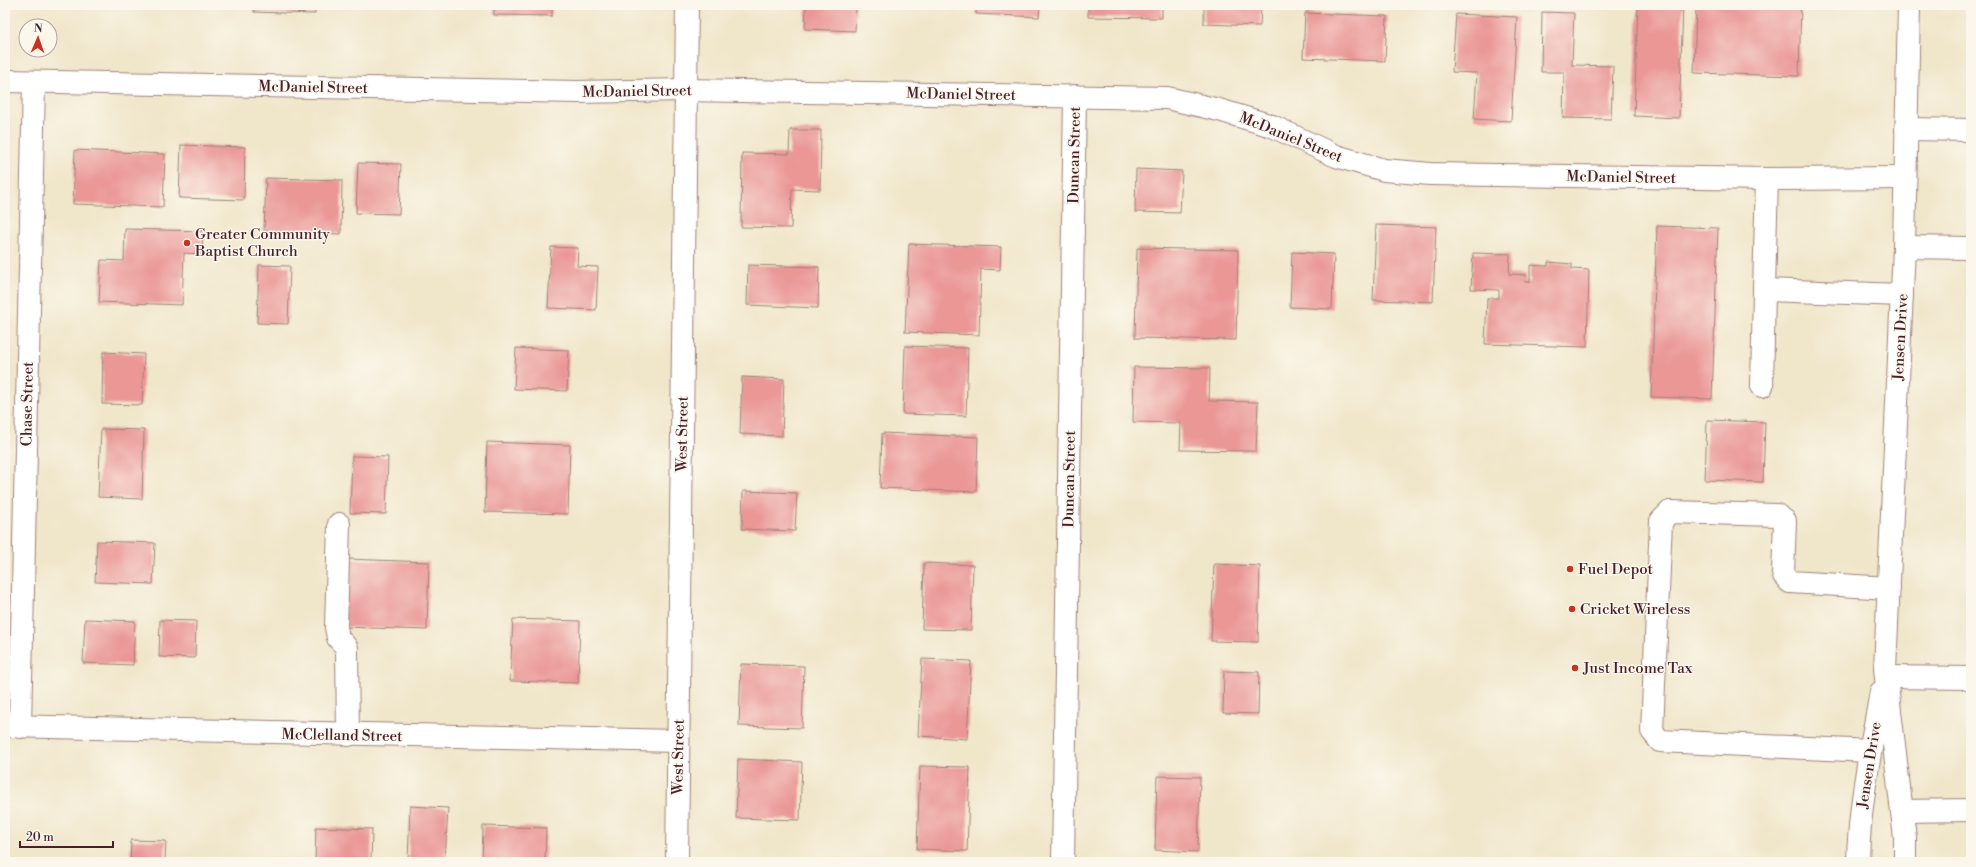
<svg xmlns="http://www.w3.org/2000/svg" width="1976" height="867" font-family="'Libre Bodoni',serif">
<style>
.building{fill:#ea9796}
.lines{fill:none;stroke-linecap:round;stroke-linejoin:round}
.minor-casing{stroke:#9d827a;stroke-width:24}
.major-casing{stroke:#9d827a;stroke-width:24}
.minor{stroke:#fff;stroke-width:22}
.major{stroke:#fff;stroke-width:22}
.poi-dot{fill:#c8321e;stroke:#fbf7ec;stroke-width:1.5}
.labels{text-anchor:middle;stroke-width:3;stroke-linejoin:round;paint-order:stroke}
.street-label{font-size:15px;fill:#4a1f2b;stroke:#fbf7ec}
.poi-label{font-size:15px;fill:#4a1f2b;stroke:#fbf7ec;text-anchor:start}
</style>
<rect width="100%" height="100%" fill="#fbf7ec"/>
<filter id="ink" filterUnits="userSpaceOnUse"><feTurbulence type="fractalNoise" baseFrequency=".025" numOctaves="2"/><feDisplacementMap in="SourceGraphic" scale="8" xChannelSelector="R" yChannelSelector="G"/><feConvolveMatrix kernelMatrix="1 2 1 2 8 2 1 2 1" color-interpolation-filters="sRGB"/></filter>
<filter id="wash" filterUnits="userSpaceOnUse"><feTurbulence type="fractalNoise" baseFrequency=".012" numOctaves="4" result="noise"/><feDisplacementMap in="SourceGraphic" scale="16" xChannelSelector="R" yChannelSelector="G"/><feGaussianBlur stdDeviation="0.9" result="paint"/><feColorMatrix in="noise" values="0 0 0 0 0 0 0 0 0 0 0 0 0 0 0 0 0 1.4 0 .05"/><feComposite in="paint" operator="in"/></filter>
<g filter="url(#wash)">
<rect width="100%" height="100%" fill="#f0e6ca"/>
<g id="blocks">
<g class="building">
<path d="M254 5H315V14L254 12Z"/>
<path d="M494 5H552V16L494 15Z"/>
<path d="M806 5H856L855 31 805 29Z"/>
<path d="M976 5H1040L1039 17 976 14Z"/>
<path d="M1088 5H1162V18L1088 17Z"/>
<path d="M1204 5H1261L1260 26 1204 24Z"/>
<path d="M1638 5H1683L1679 118 1634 116Z"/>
<path d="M1696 5H1801L1799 76 1694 73Z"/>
<path d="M1542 12 1574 13 1572 65 1613 66 1611 119 1563 118 1564 72H1541Z"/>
<path d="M1305 13 1387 16 1385 61 1303 58Z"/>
<path d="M1456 14 1517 17 1511 121 1474 119 1477 73 1452 72Z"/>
<path d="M790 130H821L820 190 792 189 791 228 741 227 742 153 789 154Z"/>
<path d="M181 145 245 147 244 200 179 198Z"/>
<path d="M75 150 165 154 163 207 73 204Z"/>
<path d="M358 163 401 164 399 214 356 213Z"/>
<path d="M1136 169 1182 171 1180 213 1135 212Z"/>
<path d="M266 178 342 180 341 234 264 231Z"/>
<path d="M1376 225 1436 227 1433 302 1373 300Z"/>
<path d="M1657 226 1718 228 1712 399 1651 397Z"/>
<path d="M125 229 203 231 202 254 184 253 182 305 99 302 101 260 124 261Z"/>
<path d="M909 244 1001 247 1000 270 981 269 979 335 905 332Z"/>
<path d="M551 247 578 248 577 266 598 267 596 310 548 308Z"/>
<path d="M1137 248 1238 250 1236 340 1135 338Z"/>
<path d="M1292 252 1334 254 1332 309 1290 307Z"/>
<path d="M1473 253 1510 254 1509 274 1526 275 1525 282H1530V265L1548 266V262L1572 264V269L1589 270 1587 347 1485 344 1487 298H1499V290L1471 289Z"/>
<path d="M259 265 290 266 288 324 257 323Z"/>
<path d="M748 265 819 267 818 308 747 305Z"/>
<path d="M905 346 968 348 966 416 903 414Z"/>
<path d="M516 348 569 350 567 391 514 389Z"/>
<path d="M103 352 144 354 142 405 102 404Z"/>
<path d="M1134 367 1210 368 1209 401 1258 402 1256 451 1180 450 1181 423 1133 422Z"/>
<path d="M742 377 784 379 782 436 740 434Z"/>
<path d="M1707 420 1765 422 1763 482 1705 480Z"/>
<path d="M101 429 144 430 142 499 98 497Z"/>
<path d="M882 433 978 437 976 492 880 488Z"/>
<path d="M487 442 570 445 568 514 485 512Z"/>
<path d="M352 456 388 457 386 514 350 513Z"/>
<path d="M743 491 797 493 795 531 742 529Z"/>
<path d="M97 541 155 543 153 584 95 582Z"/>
<path d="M346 559 429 562 427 630 344 627Z"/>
<path d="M924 563 973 565 971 630 922 629Z"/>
<path d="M1214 564 1260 566 1258 642 1211 641Z"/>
<path d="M85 619 135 621 133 665 83 663Z"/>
<path d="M513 619 580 621 578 683 510 681Z"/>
<path d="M160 620 196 621 195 658 159 657Z"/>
<path d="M922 659 971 661 967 739 918 736Z"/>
<path d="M741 664 804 666 802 728 739 726Z"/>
<path d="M1224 671 1259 672 1258 714 1223 713Z"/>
<path d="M738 759 802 762 800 820 736 818Z"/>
<path d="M920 766 970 767 967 851 917 849Z"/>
<path d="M1157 776 1200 777 1198 852 1155 850Z"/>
<path d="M410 806 448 808 445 861 449 862H408Z"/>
<path d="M483 826 546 828 545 862H482Z"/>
<path d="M316 827 372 829 371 862H315Z"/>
<path d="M131 840 166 841 165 862H130Z"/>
</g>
</g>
</g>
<g filter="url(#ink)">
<use href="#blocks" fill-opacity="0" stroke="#9d827a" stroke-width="1"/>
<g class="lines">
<defs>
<g id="minor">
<path d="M5 81 577 92 686 90 1167 98 1219 110 1272 126 1336 156 1384 170 1430 174 1767 179 1905 178"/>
<path d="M1906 129 1971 130"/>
<path d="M1767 179 1764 290 1902 295"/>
<path d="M1904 247 1971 248"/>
<path d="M1762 386 1764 290"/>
<path d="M339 524 336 627 338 638 347 648 348 735"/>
<path d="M1886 677 1971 678"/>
<path d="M5 726 678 741"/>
<path d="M20 727 34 82"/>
<path d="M1870 751 1660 741 1652 731 1661 521 1670 512 1777 515 1785 521 1783 574 1790 582 1889 588"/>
<path d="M1902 811 1971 810"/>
<path d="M677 862 687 5"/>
<path d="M1063 862 1075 96"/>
</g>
<g id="major">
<path d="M1858 862C1859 805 1871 748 1881 692"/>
<path d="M1905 862V838L1885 669 1904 247 1909 5"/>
</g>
</defs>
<use href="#minor" class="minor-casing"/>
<use href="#major" class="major-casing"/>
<use href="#minor" class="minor"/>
<use href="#major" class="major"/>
</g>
</g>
<g class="poi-dot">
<circle cx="187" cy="243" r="4"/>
<circle cx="1570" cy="569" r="4"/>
<circle cx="1572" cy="609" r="4"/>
<circle cx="1575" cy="668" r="4"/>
</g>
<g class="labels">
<g class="street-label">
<text transform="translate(313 87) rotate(1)" y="5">McDaniel Street</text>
<text transform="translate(637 91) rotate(-1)" y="5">McDaniel Street</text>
<text transform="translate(961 94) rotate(1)" y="5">McDaniel Street</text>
<text transform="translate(1291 137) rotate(22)" y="5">McDaniel Street</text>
<text transform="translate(1074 155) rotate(-89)" y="5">Duncan Street</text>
<text transform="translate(1621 177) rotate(1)" y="5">McDaniel Street</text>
<text transform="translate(1900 337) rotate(-87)" y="5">Jensen Drive</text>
<text transform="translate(27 404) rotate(-89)" y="5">Chase Street</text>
<text transform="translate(682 434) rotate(-89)" y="5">West Street</text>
<text transform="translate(1069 479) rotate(-89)" y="5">Duncan Street</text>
<text transform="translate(342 735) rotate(1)" y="5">McClelland Street</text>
<text transform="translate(678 757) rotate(-89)" y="5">West Street</text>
<text transform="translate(1869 765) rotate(-81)" y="5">Jensen Drive</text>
</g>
<g class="poi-label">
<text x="195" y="239">Greater Community<tspan x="195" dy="17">Baptist Church</tspan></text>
<text x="1578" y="574">Fuel Depot</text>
<text x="1580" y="614">Cricket Wireless</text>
<text x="1583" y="673">Just Income Tax</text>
</g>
</g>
<rect width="1976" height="867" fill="none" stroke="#fbf7ec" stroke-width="20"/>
<g transform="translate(38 38) rotate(2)"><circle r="19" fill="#fbf7ec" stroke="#b4a19f"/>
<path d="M0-3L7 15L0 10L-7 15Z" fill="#c8321e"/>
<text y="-6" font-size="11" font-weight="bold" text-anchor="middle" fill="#4a1f2b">N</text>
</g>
<path d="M20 841v6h93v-6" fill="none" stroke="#4a1f2b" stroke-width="2"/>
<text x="26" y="841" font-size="12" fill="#4a1f2b" stroke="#fbf7ec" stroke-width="3" paint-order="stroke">20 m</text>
</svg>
